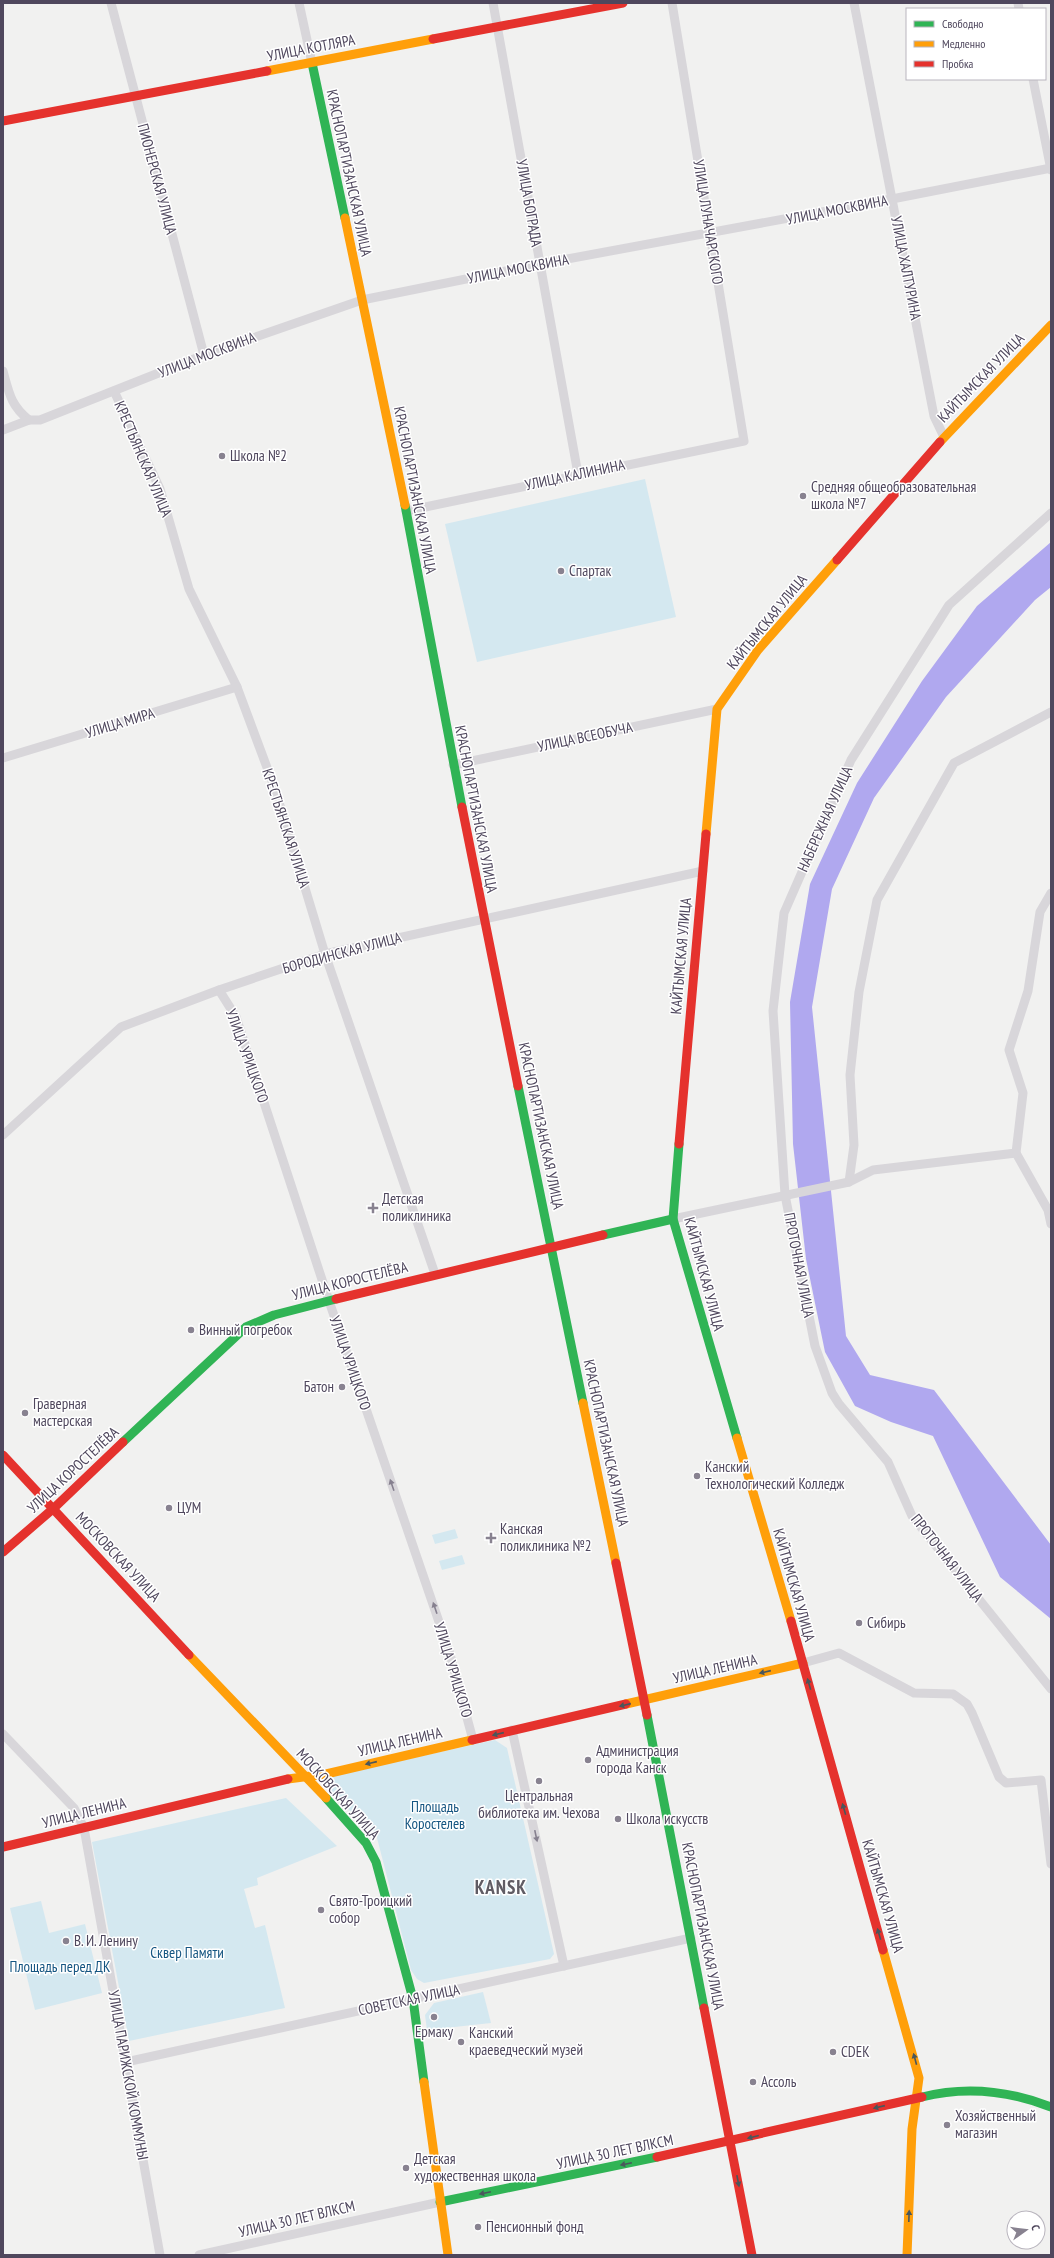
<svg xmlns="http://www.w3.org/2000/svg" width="1054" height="2258" font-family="'PT Sans Narrow',sans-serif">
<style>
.green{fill:#d4e8f0}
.water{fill:#b0a8ef}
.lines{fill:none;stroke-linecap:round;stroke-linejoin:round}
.street{stroke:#d8d6da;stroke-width:9}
.fast{stroke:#30b455;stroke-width:9}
.slow{stroke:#ff9f0a;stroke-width:9}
.jam{stroke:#e5322d;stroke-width:9}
.oneway{fill:#86808f}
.oneway2{fill:#4a575c}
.poi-dot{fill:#888290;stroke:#fff;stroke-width:1.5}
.labels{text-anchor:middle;stroke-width:3;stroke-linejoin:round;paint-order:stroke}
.street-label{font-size:15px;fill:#4f475d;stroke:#fff}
.poi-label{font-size:15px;fill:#4f475d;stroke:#fff;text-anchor:start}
.park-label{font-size:15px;fill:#155581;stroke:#fff}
.district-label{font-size:19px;font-weight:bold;letter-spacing:1px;fill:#605c64;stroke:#fff}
</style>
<rect width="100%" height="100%" fill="#f1f1f0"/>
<g class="green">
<path d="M645 479 676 617 477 662 445 524Z"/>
<path d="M455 1529 458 1538 435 1544 432 1535Z"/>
<path d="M462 1555 465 1564 442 1570 439 1561Z"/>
<path d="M495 1740 507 1748 554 1954 550 1959 424 1983 417 1979 411 1970 376 1834 322 1785 326 1777Z"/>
<path d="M286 1798 337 1846 257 1878 258 1885 244 1889 255 1928 265 1925 285 2008 129 2041 92 1842Z"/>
<path d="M41 1901 49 1933 85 1924 102 1993 35 2010 10 1908Z"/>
<path d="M483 1992 491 2023 427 2030 425 2015 434 2003Z"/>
</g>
<path class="water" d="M1051 542V587L1035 600 946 697 874 798 832 889 812 1007 846 1336 870 1375 934 1390 1051 1545V1619L1000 1577 933 1436 891 1422 855 1406 825 1352 806 1259 793 1144 790 1002 810 884 857 783 922 681 977 606Z"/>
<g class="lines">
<g class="street">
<path d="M111 3 204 355"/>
<path d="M299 3 312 63"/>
<path d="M493 3 578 474"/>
<path d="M854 3 934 416 944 437"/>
<path d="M1018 3 1019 9"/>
<path d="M1033 79 1051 170"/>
<path d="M3 371C9 393 11 406 29 420"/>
<path d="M114 391 160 489 189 589 237 687 275 789 325 954 435 1274"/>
<path d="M3 430 29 420H40L204 355 362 300 540 264 892 199 1051 168"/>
<path d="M406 511 744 441 672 3"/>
<path d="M1051 513 949 605 851 760 784 913 773 1011 785 1195 815 1346 832 1393 839 1404 888 1462 912 1516 1051 1689"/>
<path d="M3 758 237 687"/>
<path d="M453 765 717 709"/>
<path d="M1051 893 1040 912 1028 991 1009 1050 1023 1093 1016 1153 1048 1210 1051 1224"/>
<path d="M219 990 236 1017 329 1301 449 1651 473 1740"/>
<path d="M3 1135 121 1027 219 990 325 954 703 871"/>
<path d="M849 1182 854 1145 850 1075 859 992 877 900 954 763 1051 712"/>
<path d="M673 1219 849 1182 873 1170 1016 1153"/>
<path d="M803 1663 839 1653 914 1693 953 1694 967 1704 972 1713 999 1777 1006 1783 1041 1780 1051 1864"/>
<path d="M512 1730 564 1966"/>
<path d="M3 1734 74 1808 84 1828 160 2255"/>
<path d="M126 2062 691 1938"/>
<path d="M199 2255 440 2202"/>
</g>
<g class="fast">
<path d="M312 63 345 218"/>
<path d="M405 505 462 807"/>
<path d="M518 1086 583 1403"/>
<path d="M679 1144 673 1219 737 1438"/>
<path d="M603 1235 673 1219"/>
<path d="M123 1442 246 1327 274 1315 336 1299"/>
<path d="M647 1715 704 2008"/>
<path d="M326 1798 366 1843 376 1862 413 1999 424 2082"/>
<path d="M922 2097C965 2086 1010 2091 1051 2107"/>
<path d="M440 2202 657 2157"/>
</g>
<g class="slow">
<path d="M267 71 433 39"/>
<path d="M345 218 405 505"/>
<path d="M940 442 1051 325"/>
<path d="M706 834 717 709 758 650 837 560"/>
<path d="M583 1403 616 1563"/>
<path d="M737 1438 791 1621"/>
<path d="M189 1655 326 1798"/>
<path d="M626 1704 803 1663"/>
<path d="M288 1779 326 1774 472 1740"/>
<path d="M883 1950 919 2078 912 2129 907 2255"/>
<path d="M424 2082 448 2255"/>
</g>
<g class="jam">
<path d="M433 39 623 3"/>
<path d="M3 121 267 71"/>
<path d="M837 560 940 442"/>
<path d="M462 807 518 1086"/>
<path d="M679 1144 706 834"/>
<path d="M336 1299 603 1235"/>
<path d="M3 1455 189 1655"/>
<path d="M3 1552 54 1508 123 1442"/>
<path d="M616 1563 647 1715"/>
<path d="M791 1621 883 1950"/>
<path d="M472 1740 626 1704"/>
<path d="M3 1847 288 1779"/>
<path d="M704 2008 752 2255"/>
<path d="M657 2157 922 2097"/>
</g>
</g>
<defs><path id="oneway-solid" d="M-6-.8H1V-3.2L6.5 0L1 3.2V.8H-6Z"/></defs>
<g class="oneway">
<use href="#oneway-solid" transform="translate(392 1485) rotate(-109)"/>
<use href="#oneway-solid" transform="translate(435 1608) rotate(-109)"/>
<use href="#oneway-solid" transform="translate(536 1836) rotate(78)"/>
</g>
<g class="oneway2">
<use href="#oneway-solid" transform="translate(765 1672) rotate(167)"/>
<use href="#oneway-solid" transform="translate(809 1684) rotate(-106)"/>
<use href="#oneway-solid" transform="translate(625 1705) rotate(167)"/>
<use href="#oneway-solid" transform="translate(498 1734) rotate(167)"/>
<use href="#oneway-solid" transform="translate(371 1763) rotate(167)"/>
<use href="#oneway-solid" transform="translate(844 1809) rotate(-106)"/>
<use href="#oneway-solid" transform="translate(879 1934) rotate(-106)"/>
<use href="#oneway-solid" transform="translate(915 2059) rotate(-105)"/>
<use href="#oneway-solid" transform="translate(879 2107) rotate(167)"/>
<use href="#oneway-solid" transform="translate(753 2137) rotate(166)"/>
<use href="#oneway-solid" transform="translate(626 2164) rotate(168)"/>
<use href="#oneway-solid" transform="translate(738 2181) rotate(79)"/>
<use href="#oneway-solid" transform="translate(485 2193) rotate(168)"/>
<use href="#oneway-solid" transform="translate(909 2216) rotate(-88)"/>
</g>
<g class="poi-dot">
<circle cx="222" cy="456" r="4"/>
<circle cx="803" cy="496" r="4"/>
<circle cx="561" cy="571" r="4"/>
<path d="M371 1202h4v4h4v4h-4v4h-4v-4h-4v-4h4z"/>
<circle cx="191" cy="1330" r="4"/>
<circle cx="342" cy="1387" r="4"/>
<circle cx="25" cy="1413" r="4"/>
<circle cx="697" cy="1476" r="4"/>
<circle cx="169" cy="1508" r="4"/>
<path d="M489 1532h4v4h4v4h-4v4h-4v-4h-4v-4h4z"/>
<circle cx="859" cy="1623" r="4"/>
<circle cx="588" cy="1760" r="4"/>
<circle cx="539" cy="1781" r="4"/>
<circle cx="618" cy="1819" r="4"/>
<circle cx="321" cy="1910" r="4"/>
<circle cx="66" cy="1941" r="4"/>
<circle cx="434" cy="2017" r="4"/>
<circle cx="461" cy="2042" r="4"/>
<circle cx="833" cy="2052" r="4"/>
<circle cx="753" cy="2082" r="4"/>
<circle cx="947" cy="2125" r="4"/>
<circle cx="406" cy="2168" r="4"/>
<circle cx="478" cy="2227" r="4"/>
</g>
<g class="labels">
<g class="street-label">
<text transform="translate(311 48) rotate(-11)" y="5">УЛИЦА КОТЛЯРА</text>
<text transform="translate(349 173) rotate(78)" y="5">КРАСНОПАРТИЗАНСКАЯ УЛИЦА</text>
<text transform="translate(157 179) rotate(75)" y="5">ПИОНЕРСКАЯ УЛИЦА</text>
<text transform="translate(529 203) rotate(80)" y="5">УЛИЦА БОГРАДА</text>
<text transform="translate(837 210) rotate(-11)" y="5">УЛИЦА МОСКВИНА</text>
<text transform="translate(708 222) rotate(81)" y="5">УЛИЦА ЛУНАЧАРСКОГО</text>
<text transform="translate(906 268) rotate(79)" y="5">УЛИЦА ХАЛТУРИНА</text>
<text transform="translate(518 269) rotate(-11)" y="5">УЛИЦА МОСКВИНА</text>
<text transform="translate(207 355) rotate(-21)" y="5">УЛИЦА МОСКВИНА</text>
<text transform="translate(981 378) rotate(-46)" y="5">КАЙТЫМСКАЯ УЛИЦА</text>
<text transform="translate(143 459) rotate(67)" y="5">КРЕСТЬЯНСКАЯ УЛИЦА</text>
<text transform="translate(575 475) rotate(-12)" y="5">УЛИЦА КАЛИНИНА</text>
<text transform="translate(415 490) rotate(79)" y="5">КРАСНОПАРТИЗАНСКАЯ УЛИЦА</text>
<text transform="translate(767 622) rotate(-51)" y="5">КАЙТЫМСКАЯ УЛИЦА</text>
<text transform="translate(120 723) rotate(-17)" y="5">УЛИЦА МИРА</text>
<text transform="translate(585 737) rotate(-12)" y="5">УЛИЦА ВСЕОБУЧА</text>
<text transform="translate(476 809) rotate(79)" y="5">КРАСНОПАРТИЗАНСКАЯ УЛИЦА</text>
<text transform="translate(825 819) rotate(-66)" y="5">НАБЕРЕЖНАЯ УЛИЦА</text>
<text transform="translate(286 828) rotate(72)" y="5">КРЕСТЬЯНСКАЯ УЛИЦА</text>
<text transform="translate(342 953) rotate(-15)" y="5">БОРОДИНСКАЯ УЛИЦА</text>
<text transform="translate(681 956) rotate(-85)" y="5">КАЙТЫМСКАЯ УЛИЦА</text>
<text transform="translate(247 1056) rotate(70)" y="5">УЛИЦА УРИЦКОГО</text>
<text transform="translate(541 1126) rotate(78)" y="5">КРАСНОПАРТИЗАНСКАЯ УЛИЦА</text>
<text transform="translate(799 1265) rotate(79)" y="5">ПРОТОЧНАЯ УЛИЦА</text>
<text transform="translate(704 1274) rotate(75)" y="5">КАЙТЫМСКАЯ УЛИЦА</text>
<text transform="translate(350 1281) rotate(-14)" y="5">УЛИЦА КОРОСТЕЛЁВА</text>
<text transform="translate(350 1363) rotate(71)" y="5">УЛИЦА УРИЦКОГО</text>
<text transform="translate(606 1443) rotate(78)" y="5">КРАСНОПАРТИЗАНСКАЯ УЛИЦА</text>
<text transform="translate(73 1470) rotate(-43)" y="5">УЛИЦА КОРОСТЕЛЁВА</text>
<text transform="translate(118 1557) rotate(47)" y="5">МОСКОВСКАЯ УЛИЦА</text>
<text transform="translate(947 1558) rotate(52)" y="5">ПРОТОЧНАЯ УЛИЦА</text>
<text transform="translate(794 1585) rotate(74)" y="5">КАЙТЫМСКАЯ УЛИЦА</text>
<text transform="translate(715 1669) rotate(-13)" y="5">УЛИЦА ЛЕНИНА</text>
<text transform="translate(453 1670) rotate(73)" y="5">УЛИЦА УРИЦКОГО</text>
<text transform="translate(400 1742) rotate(-13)" y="5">УЛИЦА ЛЕНИНА</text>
<text transform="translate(338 1794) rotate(48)" y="5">МОСКОВСКАЯ УЛИЦА</text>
<text transform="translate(84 1813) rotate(-14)" y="5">УЛИЦА ЛЕНИНА</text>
<text transform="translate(883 1896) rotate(74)" y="5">КАЙТЫМСКАЯ УЛИЦА</text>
<text transform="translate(703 1926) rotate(79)" y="5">КРАСНОПАРТИЗАНСКАЯ УЛИЦА</text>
<text transform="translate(409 2000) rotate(-12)" y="5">СОВЕТСКАЯ УЛИЦА</text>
<text transform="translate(128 2075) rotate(80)" y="5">УЛИЦА ПАРИЖСКОЙ КОММУНЫ</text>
<text transform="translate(615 2152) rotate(-12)" y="5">УЛИЦА 30 ЛЕТ ВЛКСМ</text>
<text transform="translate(297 2219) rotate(-13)" y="5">УЛИЦА 30 ЛЕТ ВЛКСМ</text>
</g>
<g class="poi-label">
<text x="230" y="461">Школа №2</text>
<text x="811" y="492">Средняя общеобразовательная<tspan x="811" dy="17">школа №7</tspan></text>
<text x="569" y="576">Спартак</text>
<text x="382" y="1204">Детская<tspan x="382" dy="17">поликлиника</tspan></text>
<text x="199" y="1335">Винный погребок</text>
<text x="334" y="1392" text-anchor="end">Батон</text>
<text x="33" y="1409">Граверная<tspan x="33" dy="17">мастерская</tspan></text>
<text x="705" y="1472">Канский<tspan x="705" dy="17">Технологический Колледж</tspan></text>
<text x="177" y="1513">ЦУМ</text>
<text x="500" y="1534">Канская<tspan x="500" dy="17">поликлиника №2</tspan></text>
<text x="867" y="1628">Сибирь</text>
<text x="596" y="1756">Администрация<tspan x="596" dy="17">города Канск</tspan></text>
<text x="539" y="1801" text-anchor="middle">Центральная<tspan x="539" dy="17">библиотека им. Чехова</tspan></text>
<text x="626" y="1824">Школа искусств</text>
<text x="329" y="1906">Свято-Троицкий<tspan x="329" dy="17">собор</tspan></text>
<text x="74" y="1946">В. И. Ленину</text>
<text x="434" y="2037" text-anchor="middle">Ермаку</text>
<text x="469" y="2038">Канский<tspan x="469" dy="17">краеведческий музей</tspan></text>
<text x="841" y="2057">CDEK</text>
<text x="761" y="2087">Ассоль</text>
<text x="955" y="2121">Хозяйственный<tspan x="955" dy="17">магазин</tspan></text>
<text x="414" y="2164">Детская<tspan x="414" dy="17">художественная школа</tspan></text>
<text x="486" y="2232">Пенсионный фонд</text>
</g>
<g class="park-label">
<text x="435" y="1812">Площадь<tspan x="435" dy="17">Коростелев</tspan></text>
<text x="187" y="1958">Сквер Памяти</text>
<text x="60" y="1972">Площадь перед ДК</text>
</g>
<g class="district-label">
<text x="501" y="1894">KANSK</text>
</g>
</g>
<rect width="1054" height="2258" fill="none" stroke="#4f475d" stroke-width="8"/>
<rect x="906" y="8" width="140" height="72" fill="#ffffff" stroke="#b9b5be"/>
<rect x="914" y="21" width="20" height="6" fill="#30b455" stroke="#b9b5be"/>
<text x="942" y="28" font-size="12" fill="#4f475d">Свободно</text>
<rect x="914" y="41" width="20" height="6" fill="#ff9f0a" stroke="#b9b5be"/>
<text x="942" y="48" font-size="12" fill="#4f475d">Медленно</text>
<rect x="914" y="61" width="20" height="6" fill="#e5322d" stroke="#b9b5be"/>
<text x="942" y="68" font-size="12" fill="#4f475d">Пробка</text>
<g transform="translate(1026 2230) rotate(76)"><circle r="19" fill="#ffffff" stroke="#b9b5be"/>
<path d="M0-3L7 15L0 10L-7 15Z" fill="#888290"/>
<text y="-6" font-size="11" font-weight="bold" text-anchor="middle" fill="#4f475d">С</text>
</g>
</svg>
